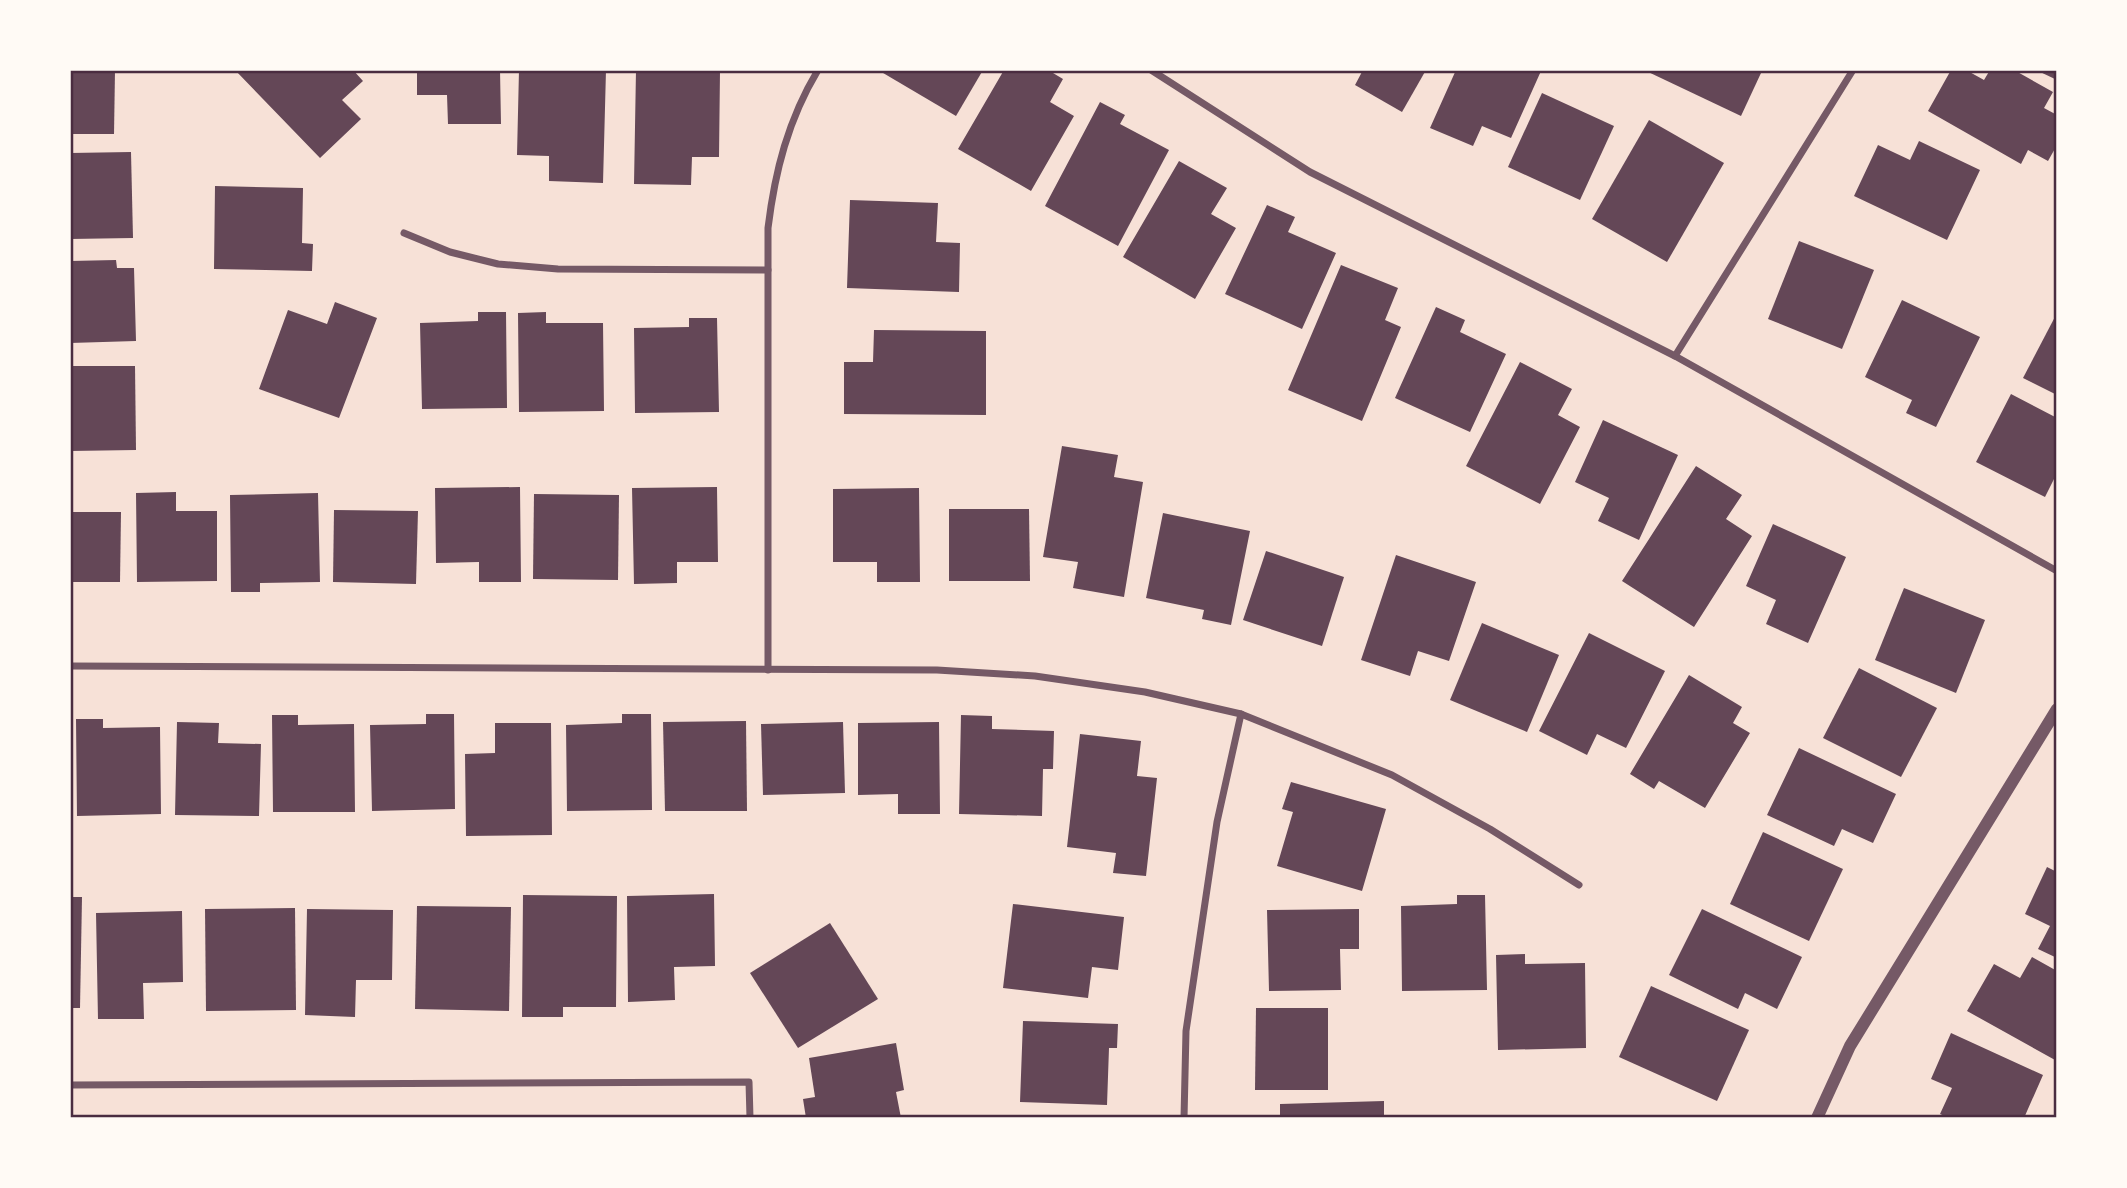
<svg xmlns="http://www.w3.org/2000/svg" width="2127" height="1188" font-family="Raleway,sans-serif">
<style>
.building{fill:#644757}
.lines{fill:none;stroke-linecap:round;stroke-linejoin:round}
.minor{stroke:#755966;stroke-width:7}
.tertiary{stroke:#755966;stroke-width:12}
.neatline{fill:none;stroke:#4a2c40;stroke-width:2.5}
</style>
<rect width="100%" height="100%" fill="#f7e1d7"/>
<g class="building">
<path d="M70 70H115L114 134H70Z"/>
<path d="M235 70H353L363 81 342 100 361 119 320 158Z"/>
<path d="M417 70H500L501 124H448L447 95H417Z"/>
<path d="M519 70H606L603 183 549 181V156L517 155Z"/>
<path d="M636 70 720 71 719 157H692L691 185 634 184Z"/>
<path d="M878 70H983L956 116Z"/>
<path d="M1004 70H1048L1063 79 1050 102 1074 116 1031 191 958 149Z"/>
<path d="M1363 70H1426L1402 112 1355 85Z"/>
<path d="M1456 70 1541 71 1511 138 1482 126 1473 146 1430 128Z"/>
<path d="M1644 70H1754L1761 73 1741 116Z"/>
<path d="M1951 70H1966L1984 80 1990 70H2014L2053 92 2044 108 2057 115V145L2048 161 2028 150 2021 164 1928 111Z"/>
<path d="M2036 70H2057V80Z"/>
<path d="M1542 93 1614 126 1580 200 1508 167Z"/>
<path d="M1100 102 1125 115 1120 124 1169 150 1118 246 1045 206Z"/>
<path d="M1649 120 1724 163 1667 262 1592 219Z"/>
<path d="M1919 141 1980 170 1947 240 1854 196 1878 145 1910 160Z"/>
<path d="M131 152 133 238 70 239V153Z"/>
<path d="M1179 161 1227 188 1211 214 1236 228 1195 299 1123 257Z"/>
<path d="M215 186 303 188 302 243 313 244 312 271 214 269Z"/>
<path d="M850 200 938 203 936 242 960 243 959 292 847 288Z"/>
<path d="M1267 205 1295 217 1288 232 1336 253 1302 329 1225 294Z"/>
<path d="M1799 241 1874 270 1842 349 1768 319Z"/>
<path d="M116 260 117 268H134L136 341 70 343V261Z"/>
<path d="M1341 265 1398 288 1385 320 1401 327 1362 421 1288 390Z"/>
<path d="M1902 300 1980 337 1936 427 1906 413 1912 400 1865 377Z"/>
<path d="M335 302 377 318 339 418 259 389 288 310 327 324Z"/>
<path d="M1436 307 1465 320 1460 332 1506 354 1470 432 1395 398Z"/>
<path d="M478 312H506L507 408 422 409 420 323 478 321Z"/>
<path d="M546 312V323H603L604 411 519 412 518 313Z"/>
<path d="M2057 313V395L2023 378Z"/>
<path d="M689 318H717L719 412 635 413 634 328 689 327Z"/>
<path d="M874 330 986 331V415L844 414V362H873Z"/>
<path d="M1520 362 1572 389 1558 415 1580 427 1540 504 1466 466Z"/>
<path d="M70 366H135L136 450 70 451Z"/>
<path d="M2011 394 2057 418V481L2054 479 2045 497 1976 462Z"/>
<path d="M1603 420 1678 455 1639 540 1598 521 1609 498 1575 482Z"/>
<path d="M1062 446 1118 455 1114 477 1143 482 1124 597 1073 588 1078 562 1043 557Z"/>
<path d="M1696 466 1742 495 1726 519 1752 536 1694 627 1622 581Z"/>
<path d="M520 487 521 582H479V562L436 563 435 488Z"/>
<path d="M717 487 718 562H677V583L634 584 632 488Z"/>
<path d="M919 488 920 582H877V562H833V489Z"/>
<path d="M176 492V511H217V581L137 582 136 493Z"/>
<path d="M318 493 320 582 260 583V592H231L230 495Z"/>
<path d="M534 494 619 495 618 580 533 579Z"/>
<path d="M949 509H1029L1030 581H949Z"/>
<path d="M334 510 418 511 416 584 333 582Z"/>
<path d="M70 512H121L120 582H70Z"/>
<path d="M1163 513 1250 531 1231 625 1202 619 1204 610 1146 598Z"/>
<path d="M1773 524 1846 557 1808 643 1766 624 1776 600 1746 586Z"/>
<path d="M1266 551 1344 577 1322 646 1243 620Z"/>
<path d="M1396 555 1476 582 1449 661 1418 651 1410 676 1361 660Z"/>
<path d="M1904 588 1985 620 1956 693 1875 660Z"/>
<path d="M1482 623 1559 655 1527 732 1450 700Z"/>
<path d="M1589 633 1665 671 1626 748 1597 734 1587 755 1539 731Z"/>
<path d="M1859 668 1937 708 1901 777 1823 738Z"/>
<path d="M1689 675 1742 707 1733 723 1750 733 1705 808 1659 781 1654 789 1630 774Z"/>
<path d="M426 714H454L455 809 372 811 370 725 426 724Z"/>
<path d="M622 714H651L652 810 567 811 566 725 622 723Z"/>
<path d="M272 715H298V725L354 724 355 812H273Z"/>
<path d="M961 715 992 716V729L1054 731 1053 769H1043L1042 816 959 814Z"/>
<path d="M76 719H103V728L160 727 161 814 77 816Z"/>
<path d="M746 721 747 811H665L663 722Z"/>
<path d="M177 722 219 723 218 743 261 744 259 816 175 815Z"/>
<path d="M843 722 845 793 763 795 761 724Z"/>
<path d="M939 722 940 814H898V794L858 795V723Z"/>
<path d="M495 723H551L552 835 466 836 465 754 495 753Z"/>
<path d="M1080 734 1141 741 1137 776 1157 778 1146 876 1113 873 1116 853 1067 847Z"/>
<path d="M1799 748 1896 794 1873 843 1842 829 1834 846 1767 815Z"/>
<path d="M1291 782 1386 809 1362 891 1277 866 1293 812 1282 809Z"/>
<path d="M1763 832 1843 869 1809 941 1730 904Z"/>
<path d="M2047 867 2057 872V958L2038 949 2050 926 2025 914Z"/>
<path d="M714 894 715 966 674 967 675 1000 628 1002 627 896Z"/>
<path d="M523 895 617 896 616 1007H563V1017H522Z"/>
<path d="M1457 895H1485L1487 990 1402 991 1401 906 1457 904Z"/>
<path d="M70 897H82L80 1008H70Z"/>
<path d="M1013 904 1124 917 1118 970 1092 967 1088 998 1003 988Z"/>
<path d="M417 906 511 907 509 1011 415 1009Z"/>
<path d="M295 908 296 1010 206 1011 205 909Z"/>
<path d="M307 909 393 910 392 980H356L355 1017 305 1015Z"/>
<path d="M1359 909V949H1340L1341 990 1269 991 1267 910Z"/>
<path d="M1702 909 1802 957 1777 1009 1745 993 1738 1009 1669 975Z"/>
<path d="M182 911 183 982 143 983 144 1019H98L96 913Z"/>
<path d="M830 923 878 999 798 1048 750 973Z"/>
<path d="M1525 954V964L1585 963 1586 1048 1498 1050 1496 955Z"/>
<path d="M2032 957 2057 971V1056L2055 1060 1967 1011 1994 964 2020 978Z"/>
<path d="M1651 986 1749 1030 1717 1101 1619 1057Z"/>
<path d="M1256 1008H1328V1090H1255Z"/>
<path d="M1023 1021 1118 1024 1117 1048H1109L1107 1105 1020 1102Z"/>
<path d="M1951 1033 2043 1075 2024 1118H1949L1940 1114 1952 1088 1931 1079Z"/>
<path d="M896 1043 904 1090 896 1092 901 1118H806L803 1099 815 1097 809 1058Z"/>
<path d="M1384 1101V1118H1280V1104Z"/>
</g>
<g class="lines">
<g class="minor">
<path d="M1151 70 1310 172 1675 356 2057 571"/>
<path d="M404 233 450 252 498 264 558 269 768 270"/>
<path d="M1675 356 1853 70"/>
<path d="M70 666 937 670 1035 676 1145 692 1241 714 1392 775 1490 829 1579 885"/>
<path d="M768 670V228C775 171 788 120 818 70"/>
<path d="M70 1085 749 1082 750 1118"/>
<path d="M1184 1118 1186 1031 1217 822 1241 714"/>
</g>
<path class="tertiary" d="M1817 1118 1850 1046 2057 709"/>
</g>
<rect width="2127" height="1188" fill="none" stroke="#fffaf5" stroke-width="144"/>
<rect x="72" y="72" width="1983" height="1044" class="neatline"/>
</svg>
